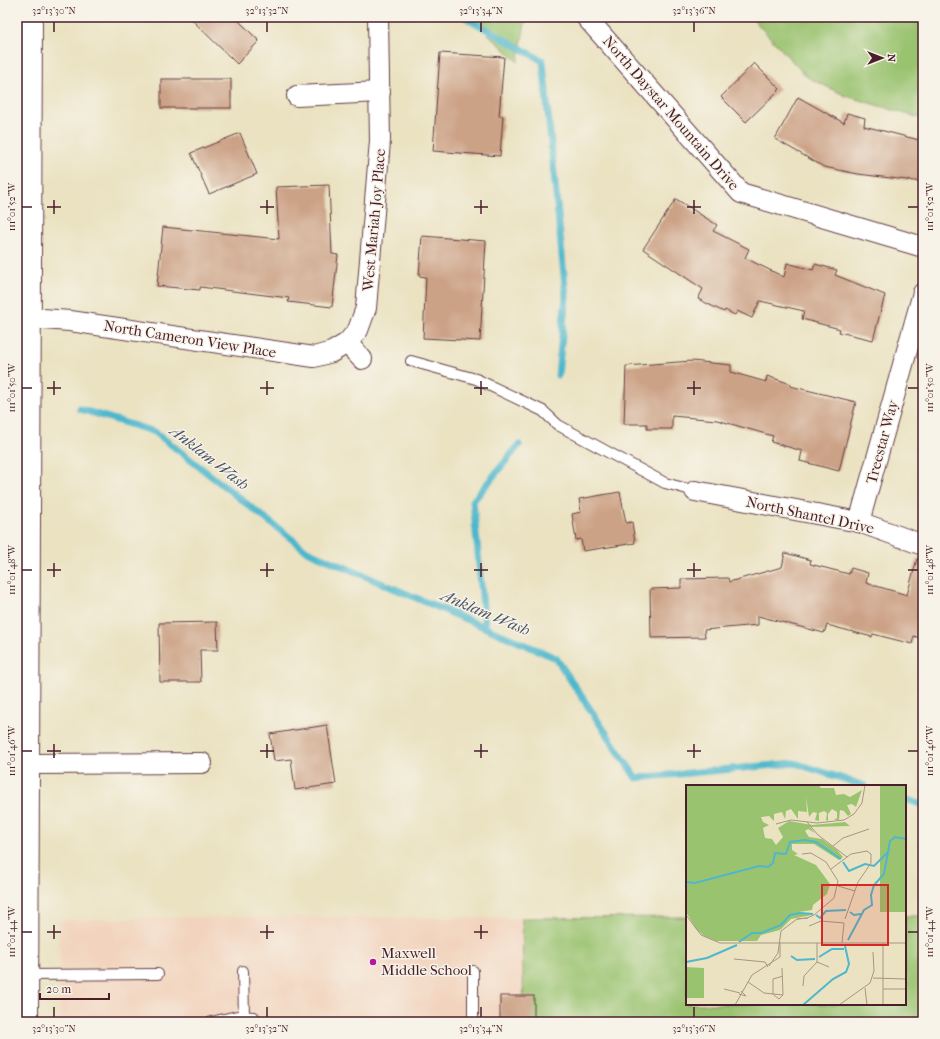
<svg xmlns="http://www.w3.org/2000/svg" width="940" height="1039" font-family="'IM FELL French Canon',serif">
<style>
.built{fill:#f2d4be}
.green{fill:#9ac36f;stroke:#72714d}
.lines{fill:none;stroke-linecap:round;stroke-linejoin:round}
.stream{stroke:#4eb7cc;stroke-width:7}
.building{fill:#cca286}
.lane-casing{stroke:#623c42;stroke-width:12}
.street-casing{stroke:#623c42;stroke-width:22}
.secondary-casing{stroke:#623c42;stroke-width:24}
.lane{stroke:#fff;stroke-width:10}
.street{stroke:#fff;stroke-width:20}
.secondary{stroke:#fff;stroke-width:22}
.ticks{fill:none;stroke:#4a1f2b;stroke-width:1.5}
.poi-dot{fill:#b5179e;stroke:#f7f3e8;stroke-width:1.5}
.labels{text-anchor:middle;stroke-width:3;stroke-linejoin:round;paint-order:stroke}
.street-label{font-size:15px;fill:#4a1f2b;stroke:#f7f3e8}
.poi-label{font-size:15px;fill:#4a1f2b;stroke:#f7f3e8;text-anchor:start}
.water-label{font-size:16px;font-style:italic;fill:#4b5463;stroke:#f7f3e8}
.inset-river{fill:none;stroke:#4eb7cc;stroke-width:2}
.inset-road{fill:none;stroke:#aa9485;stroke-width:1}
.view{fill:#d62828;fill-opacity:0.15;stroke:#d62828;stroke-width:2}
.inset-edge{fill:none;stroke:#4a1f2b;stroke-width:2}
.neatline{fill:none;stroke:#4a1f2b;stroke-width:1.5}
.ticks-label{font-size:10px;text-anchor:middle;fill:#4a1f2b}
</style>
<rect width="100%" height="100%" fill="#f7f3e8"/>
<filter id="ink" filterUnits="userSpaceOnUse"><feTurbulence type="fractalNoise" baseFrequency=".025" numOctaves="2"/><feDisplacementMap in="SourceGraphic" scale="8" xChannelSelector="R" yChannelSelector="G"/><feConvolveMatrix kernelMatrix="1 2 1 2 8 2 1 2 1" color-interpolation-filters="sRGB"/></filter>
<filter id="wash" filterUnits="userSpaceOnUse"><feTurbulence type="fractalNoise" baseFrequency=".012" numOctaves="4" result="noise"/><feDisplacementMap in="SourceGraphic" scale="16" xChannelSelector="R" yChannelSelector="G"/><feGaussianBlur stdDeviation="0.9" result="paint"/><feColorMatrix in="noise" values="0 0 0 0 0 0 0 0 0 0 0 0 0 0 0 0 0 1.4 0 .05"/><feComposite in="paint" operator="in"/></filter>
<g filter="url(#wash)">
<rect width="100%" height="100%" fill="#eae2c1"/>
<path class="built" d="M196 917 522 918 687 917V1004L749 1022H60L59 920Z"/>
<g class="green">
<path d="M470 17H526L518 62Z"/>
<path d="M751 17H923V119L846 96 807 77Z"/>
<path d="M905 916H923V1022H524L522 918 687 917V1004H905Z"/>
</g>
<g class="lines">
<g class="stream">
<path d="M465 17 543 61 566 296 558 375"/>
<path d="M80 409 155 432 307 551 556 658 636 778 795 763 865 786"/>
<path d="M485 627 473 501 519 445"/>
<path d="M905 799 923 805"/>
</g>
</g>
<g id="blocks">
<g class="building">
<path d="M189 17H235L259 41 237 64Z"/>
<path d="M440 53 504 57 499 116H503L500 156 433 151Z"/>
<path d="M754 63 780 89 746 122 721 97Z"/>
<rect x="161" y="79" width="70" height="29"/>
<path d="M798 97 844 123 847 113 865 118 864 126 923 141V182L858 174 824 167 775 139Z"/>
<path d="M240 133 257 174 209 194 191 153Z"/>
<path d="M329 185 332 254 338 255 332 307 288 302 289 298 200 287V290L157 286 163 227 279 239 276 187Z"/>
<path d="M676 199 717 225 713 231 749 249 745 258 784 277 787 263 813 270 815 264 837 270 835 275 885 295 873 340 839 332 840 329 802 319 804 311 760 301 752 318 737 311 735 315 725 310 724 312 698 299 703 289 643 249Z"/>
<path d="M422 236 486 241 480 341 423 338 426 277 419 276Z"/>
<path d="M692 361 731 365V372L766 382 767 376 791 384 790 386 856 402 839 471 800 461 802 451 771 442 773 436 717 420 672 416V429H647V424H624L626 366Z"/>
<path d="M620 492 626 523 632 522 635 543 583 551 581 539 576 540 572 514 581 512 579 499Z"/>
<path d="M785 553 811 560 810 564 849 574 851 568 868 573 866 583 907 595 917 559 923 560V639L914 636 912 644 873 634 872 637 827 625 824 633 758 616V625L704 630 705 637 651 638 650 589 681 588V579L728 578 729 582 782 567Z"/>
<path d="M217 622 218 650H200L201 682H160L159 623Z"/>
<path d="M327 725 336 784 295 790 291 759 274 761 270 734Z"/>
<rect x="500" y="996" width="34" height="26"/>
</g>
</g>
</g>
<g filter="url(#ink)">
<use href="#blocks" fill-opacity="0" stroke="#623c42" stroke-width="1"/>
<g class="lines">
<defs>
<g id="lane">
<path d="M411 361 476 379 543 411 558 425 665 483 695 491"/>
<path d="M243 971 244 1016"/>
<path d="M473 971V1022"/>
<path d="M28 975 158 974"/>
<path d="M211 1022 237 1016 254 1017"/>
</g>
<g id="street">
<path d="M586 17 741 193 923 247"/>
<path d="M297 96 380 92"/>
<path d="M29 318 70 321 314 357 332 352 347 343 358 330 366 308 380 141 378 17"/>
<path d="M347 343 362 359"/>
<path d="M695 491 859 522 923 545"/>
<path d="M859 522 923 293"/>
<path d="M29 764 202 763"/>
</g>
<path id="secondary" d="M27 1022 31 17"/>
</defs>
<use href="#lane" class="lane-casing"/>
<use href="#street" class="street-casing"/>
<use href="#secondary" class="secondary-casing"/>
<use href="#lane" class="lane"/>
<use href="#street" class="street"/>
<use href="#secondary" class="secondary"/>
</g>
</g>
<path class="ticks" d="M54 22V32M267 22V32M481 22V32M694 22V32M54 200V214M267 200V214M481 200V214M694 200V214M22 207H32M47 207H61M260 207H274M474 207H488M687 207H701M908 207H918M54 381V395M267 381V395M481 381V395M694 381V395M22 388H32M47 388H61M260 388H274M474 388H488M687 388H701M908 388H918M54 563V577M267 563V577M481 563V577M694 563V577M22 570H32M47 570H61M260 570H274M474 570H488M687 570H701M908 570H918M54 744V758M267 744V758M481 744V758M694 744V758M22 751H32M47 751H61M260 751H274M474 751H488M687 751H701M908 751H918M54 925V939M267 925V939M481 925V939M22 932H32M47 932H61M260 932H274M474 932H488M908 932H918M54 1007V1017M267 1007V1017M481 1007V1017M694 1007V1017"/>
<circle class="poi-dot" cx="373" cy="962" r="4"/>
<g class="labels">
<g class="street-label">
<text transform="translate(671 113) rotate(49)" y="5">North Daystar Mountain Drive</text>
<text transform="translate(374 220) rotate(-85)" y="5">West Mariah Joy Place</text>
<text transform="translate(190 339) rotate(9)" y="5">North Cameron View Place</text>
<text transform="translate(882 442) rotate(-75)" y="5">Treestar Way</text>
<text transform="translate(810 515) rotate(12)" y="5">North Shantel Drive</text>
</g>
<g class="poi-label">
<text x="381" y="958">Maxwell<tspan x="381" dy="17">Middle School</tspan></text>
</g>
<g class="water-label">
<text transform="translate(210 457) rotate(38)" y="6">Anklam Wash</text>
<text transform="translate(486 612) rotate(23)" y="6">Anklam Wash</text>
</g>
</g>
<g transform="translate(686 785)">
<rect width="220" height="220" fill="#eae2c1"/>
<path d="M0 0H133L135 3H148L150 10 158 9 164 12 176 5 170 22 166 19 161 20 165 29 162 31 158 26 154 25 153 35H148L151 33V27L146 24 142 29V36L140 35 141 28 138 26 133 28V36L129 35 131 28 127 27 123 32 120 12 121 27 112 26V34L105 24 100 26 99 34 96 27 88 29V36L83 31 75 32 77 37 83 40 77 43 79 53 86 54 90 60 97 52 92 43 103 36 126 40 159 37 164 41 124 42 129 48 122 44 119 46 123 52 136 54 151 65 157 72 153 75 128 59H106V65L112 69 108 70 130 80 144 99 141 109 127 120 126 125 113 127 126 130 105 134 94 145 75 150 71 156H30L18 151 10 144 0 127ZM194 0H220V127H194ZM0 182 18 183V213H0Z" fill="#9ac36f"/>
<path class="inset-river" d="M157 77 163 86 179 79 188 81 203 66M0 97 9 98 73 81 82 82 87 78 89 68 100 69 104 57 119 55 130 57 155 74M164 127 168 130 175 129M130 130 134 133 140 126 160 125M162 155 178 125 186 120 185 110 188 100 198 89 204 56 209 52 220 54M53 157 66 148H75L95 140 104 130 114 128 127 129M105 171 111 175 129 174M133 172 146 164H158M0 177 21 173 51 160M26 220H46M117 220 147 194 160 187 163 179 159 161"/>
<path class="inset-road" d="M121 37 132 50 161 72M90 39 105 35 131 38 158 35 168 29 176 18 179 0M147 61 157 53 183 44M116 69 125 68 140 77 152 96 148 113 128 130 121 133 111 134 122 133M145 84 165 69 181 66 185 69V78L172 97 159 134M152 101 169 106M0 130 15 150 34 158H220M123 141 135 136 158 138M131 158V177M156 158 158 138M197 158V220M48 174 79 177 82 182M131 177 143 182M83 181 92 168 95 146 111 134M96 183 97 210M187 193 220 194M62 197 78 208 97 210M117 201 118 191 131 177M179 203 181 220M38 204 54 208M197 204H220M53 209 60 211 55 206M87 210V194L97 191M88 210 93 214 97 210M49 220 66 190 94 172V158M153 220 184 198 188 186 187 167"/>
<path class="view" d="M136 100H202V160H136Z"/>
<rect width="220" height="220" class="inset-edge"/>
</g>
<rect width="940" height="1039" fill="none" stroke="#f7f3e8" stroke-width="44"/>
<g transform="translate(882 58) rotate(90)" stroke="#f7f3e8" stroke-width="3" paint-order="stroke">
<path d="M0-3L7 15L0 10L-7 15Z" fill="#4a1f2b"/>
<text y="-6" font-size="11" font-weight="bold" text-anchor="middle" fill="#4a1f2b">N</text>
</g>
<path d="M40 993v6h69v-6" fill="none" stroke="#4a1f2b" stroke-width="2"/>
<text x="46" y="993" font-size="12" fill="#4a1f2b" stroke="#f7f3e8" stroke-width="3" paint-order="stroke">20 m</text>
<rect x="22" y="22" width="896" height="995" class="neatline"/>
<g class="ticks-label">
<text x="54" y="14">32°13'30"N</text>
<text x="267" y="14">32°13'32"N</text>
<text x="481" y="14">32°13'34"N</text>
<text x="694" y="14">32°13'36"N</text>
<text transform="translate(929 207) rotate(-90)" y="4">111°01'52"W</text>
<text transform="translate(11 207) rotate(-90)" y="4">111°01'52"W</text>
<text transform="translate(929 388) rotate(-90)" y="4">111°01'50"W</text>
<text transform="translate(11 388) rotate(-90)" y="4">111°01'50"W</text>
<text transform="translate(11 570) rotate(-90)" y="4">111°01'48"W</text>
<text transform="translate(929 570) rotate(-90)" y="4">111°01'48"W</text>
<text transform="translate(929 751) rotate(-90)" y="4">111°01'46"W</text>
<text transform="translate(11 751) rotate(-90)" y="4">111°01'46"W</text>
<text transform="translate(11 932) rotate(-90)" y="4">111°01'44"W</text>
<text transform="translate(929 932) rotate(-90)" y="4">111°01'44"W</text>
<text x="54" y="1032">32°13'30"N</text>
<text x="267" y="1032">32°13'32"N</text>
<text x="481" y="1032">32°13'34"N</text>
<text x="694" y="1032">32°13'36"N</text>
</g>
</svg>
